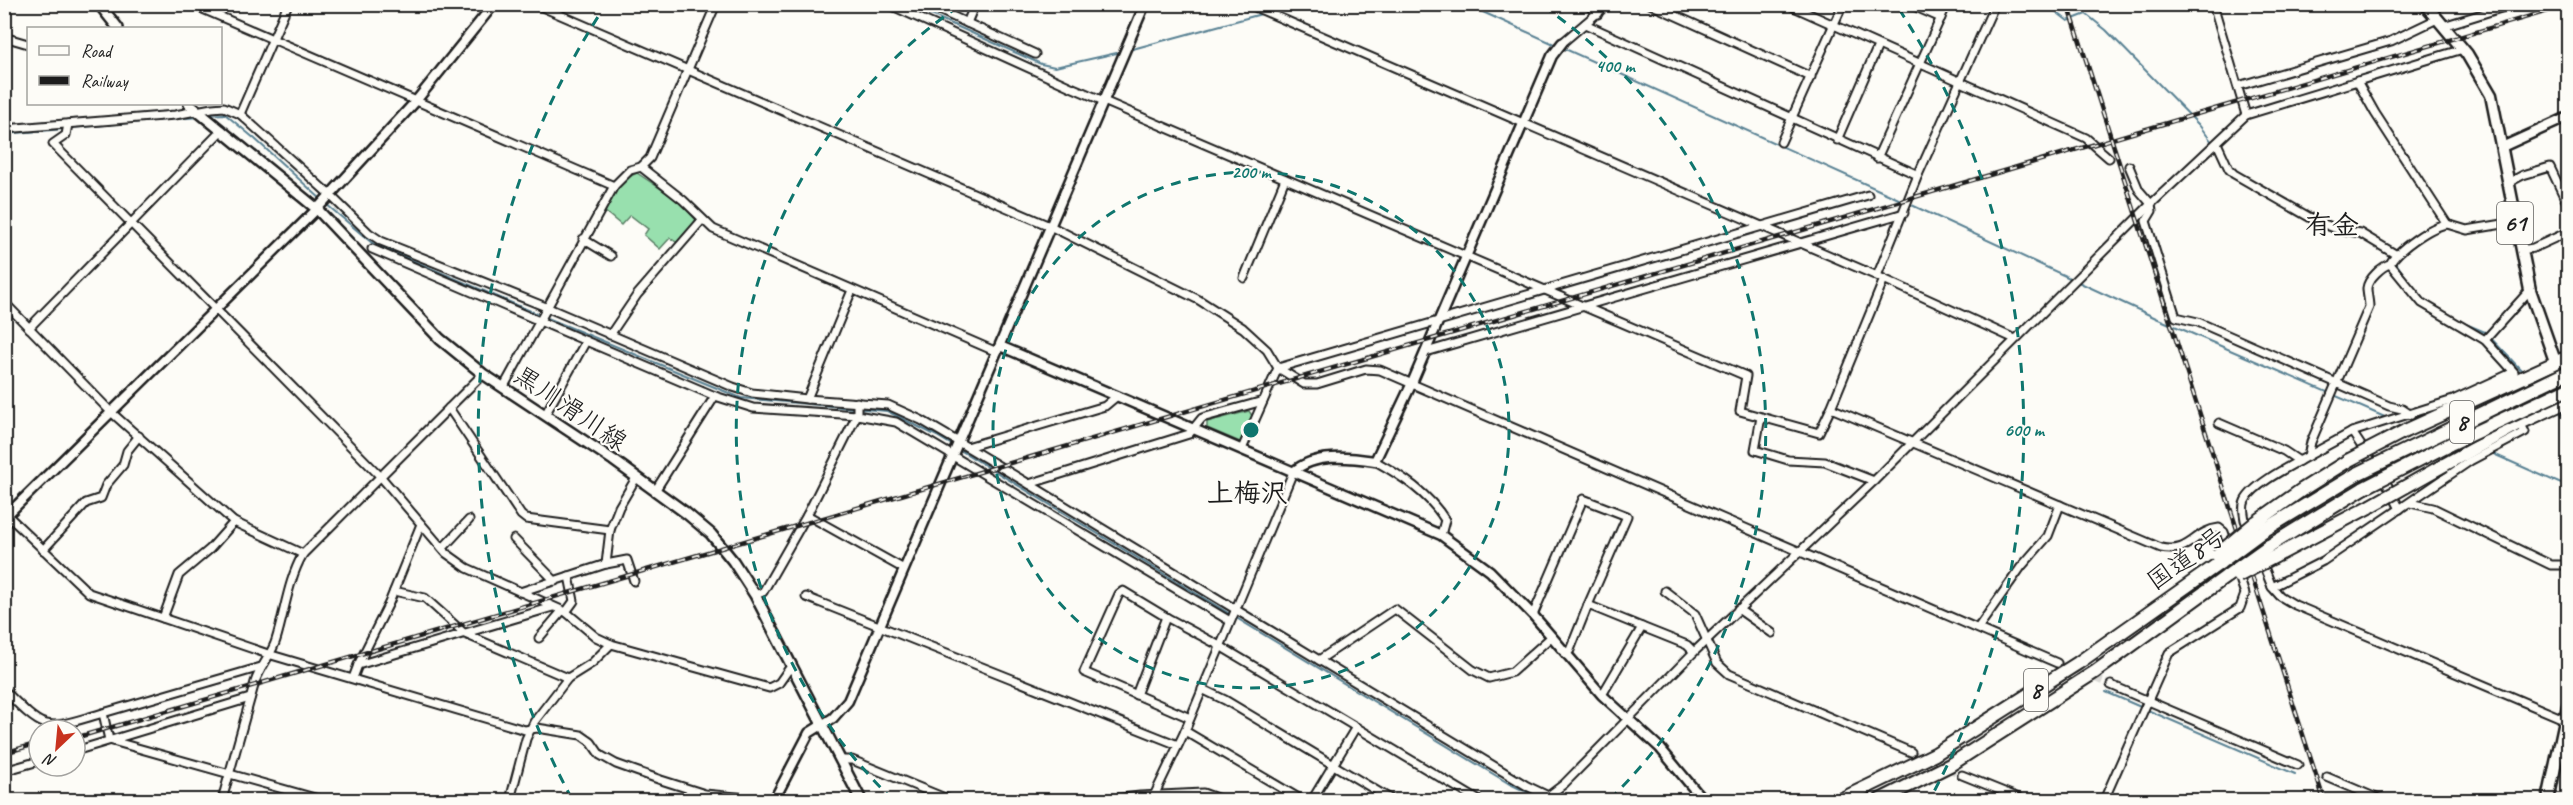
<svg xmlns="http://www.w3.org/2000/svg" width="2573" height="805" font-family="Caveat,'Klee One',sans-serif">
<style>
.green{fill:#98e0ae;stroke:#5a7e65;stroke-width:1.5}
.lines{fill:none;stroke-linecap:round;stroke-linejoin:round}
.stream{stroke:#598193;stroke-width:2}
.minor-tunnel{stroke:#dbdad6;stroke-width:7;stroke-dasharray:7 3.5;stroke-linecap:butt}
.minor-casing{stroke:#1c1c1c;stroke-width:11}
.tertiary-casing{stroke:#1c1c1c;stroke-width:13}
.secondary-casing{stroke:#1c1c1c;stroke-width:14}
.primary-casing{stroke:#1c1c1c;stroke-width:15}
.trunk-casing{stroke:#1c1c1c;stroke-width:16}
.minor{stroke:#fdfcf7;stroke-width:7}
.tertiary{stroke:#fdfcf7;stroke-width:8}
.secondary{stroke:#fdfcf7;stroke-width:9}
.primary{stroke:#fdfcf7;stroke-width:10}
.trunk{stroke:#fdfcf7;stroke-width:12}
.rail-casing{stroke:#1c1c1c;stroke-width:4.5}
.rail{stroke:#fdfcf7;stroke-width:2;stroke-dasharray:7;stroke-linecap:butt}
.trunk-bridge-casing{stroke:#1c1c1c;stroke-width:16;stroke-linecap:butt}
.trunk-bridge{stroke:#fdfcf7;stroke-width:12}
.ring{fill:none;stroke:#0f766e;stroke-width:3;stroke-dasharray:10 8}
.labels{text-anchor:middle;stroke-width:4.5;stroke-linejoin:round;paint-order:stroke}
.shield{fill:#fdfcf7;stroke:#605f5e;stroke-width:1.5}
.shield-label{font-size:24px;font-weight:bold;fill:#1c1c1c}
.street-label{font-size:26px;fill:#1c1c1c;stroke:#fdfcf7}
.neighbourhood-label{font-size:27px;font-weight:bold;fill:#1c1c1c;stroke:#fdfcf7}
.centre{fill:#0f766e;stroke:#fdfcf7;stroke-width:3}
.ring-label{font-size:18px;text-anchor:middle;font-weight:bold;fill:#0f766e;stroke:#fdfcf7;stroke-width:4.5;stroke-linejoin:round;paint-order:stroke}
</style>
<rect width="100%" height="100%" fill="#fdfcf7"/>
<filter id="ink" filterUnits="userSpaceOnUse"><feTurbulence type="fractalNoise" baseFrequency=".0167" numOctaves="2"/><feDisplacementMap in="SourceGraphic" scale="12" xChannelSelector="R" yChannelSelector="G"/><feConvolveMatrix kernelMatrix="1 2 1 2 8 2 1 2 1" color-interpolation-filters="sRGB"/></filter>
<g filter="url(#ink)">
<g class="green">
<path d="M637 173 679 201 696 220 679 244 670 238 660 249 644 235 648 229 630 215 621 225 603 210C611 195 621 179 637 173Z"/>
<path d="M1249 411 1253 417 1240 442 1207 428V422Z"/>
</g>
<g class="lines">
<g class="stream">
<path d="M907 4 1041 64 1055 67 1121 52"/>
<path d="M1465 4 1890 195 2156 318 2387 418"/>
<path d="M2046 4 2068 21 2086 14 2106 30 2199 125 2212 142"/>
<path d="M1271 12 1298 4"/>
<path d="M1129 50 1265 13"/>
<path d="M207 115 225 114 255 139 322 200"/>
<path d="M70 128 199 117"/>
<path d="M4 134 64 129"/>
<path d="M2215 148C2225 169 2227 175 2249 186"/>
<path d="M326 204 372 243 540 315"/>
<path d="M2293 212 2332 232 2363 238"/>
<path d="M2383 250 2396 263 2410 283"/>
<path d="M545 317 741 398 887 411 937 436 1508 783 1541 799"/>
<path d="M2461 322 2485 332 2523 372"/>
<path d="M2558 410 2568 421"/>
<path d="M2489 452 2568 487"/>
<path d="M2106 692 2295 774"/>
</g>
<g class="minor-tunnel">
<path d="M2057 663 2111 685"/>
<path d="M1911 752 1962 775"/>
</g>
<defs>
<g id="minor">
<path d="M191 4 614 186"/>
<path d="M535 4 1052 227 1199 300 1243 328 1267 350 1278 368 1304 384H1317L1366 369 1380 370 2057 663"/>
<path d="M888 4 1071 87 1746 376 1740 411 1819 433 1831 408 2161 548C2191 554 2193 531 2219 528L2224 532 2245 594 2240 608 2169 653 2104 800"/>
<path d="M926 4 967 23 975 4"/>
<path d="M1248 4 1877 276 2015 339"/>
<path d="M1587 4 1598 14"/>
<path d="M1650 4 1811 77"/>
<path d="M1787 4 2086 138 2109 158"/>
<path d="M1909 4 1941 18"/>
<path d="M2213 4 2246 115"/>
<path d="M967 23 1035 54"/>
<path d="M1585 24 1918 175"/>
<path d="M2443 26 2514 4"/>
<path d="M4 37 28 44"/>
<path d="M1562 43 1608 4"/>
<path d="M2357 81 2375 113 2447 224 2467 230 2515 222"/>
<path d="M2238 86 2391 41 2437 19"/>
<path d="M240 114 330 195 369 233 381 241 546 307 733 387 752 393 807 399 888 405 921 420 967 447 1105 406 1117 396"/>
<path d="M68 124 66 135 53 144 381 477 446 553 467 568 566 612 596 637 611 644 769 688 779 683 791 666"/>
<path d="M4 129 175 115 212 108 224 107 240 114 288 4"/>
<path d="M1837 140 1878 46"/>
<path d="M1781 142 1843 4"/>
<path d="M2217 143 2229 169 2234 174 2316 221 2337 229 2360 233 2395 254"/>
<path d="M1877 158 1947 4"/>
<path d="M2129 166 2139 190 2151 204 2152 211 2146 221 2176 317 2198 322 2389 406 2402 409 2411 415"/>
<path d="M641 167 683 200 713 229 997 352"/>
<path d="M2508 183 2523 175 2550 167 2568 205"/>
<path d="M583 239 611 256"/>
<path d="M372 249 586 341 545 415"/>
<path d="M2521 250 2533 248 2568 232"/>
<path d="M1877 276 1918 175 1995 4"/>
<path d="M1244 278 1285 179"/>
<path d="M4 302 111 412 234 522 303 554"/>
<path d="M29 328 222 130"/>
<path d="M610 335 637 295 702 220"/>
<path d="M2485 340 2530 290"/>
<path d="M586 341 715 396 655 491"/>
<path d="M1426 352 1904 213"/>
<path d="M503 388 614 186 630 170 641 167 650 158 716 4"/>
<path d="M715 396 753 408 857 415 896 422 1230 621"/>
<path d="M807 399 852 290"/>
<path d="M1263 401 1202 418 1189 434 1029 484 1319 660 1395 609 1473 670 1489 678 1512 672 1551 637"/>
<path d="M449 408 521 515 526 519 610 530"/>
<path d="M1831 408 1884 279"/>
<path d="M1761 417 1755 450 1788 460 1825 462 1874 481"/>
<path d="M2219 423 2284 451 2299 461"/>
<path d="M2520 423 2525 432 2470 461 2323 561 2272 587 2280 596 2295 605 2566 720"/>
<path d="M2352 432 2388 486 2400 509"/>
<path d="M967 447 1029 484"/>
<path d="M1242 449 1278 368 1868 195"/>
<path d="M2308 456 2352 432 2453 400 2514 372 2485 340 2422 303 2390 264"/>
<path d="M1375 461C1402 476 1429 494 1445 520L1441 535"/>
<path d="M2410 503 2433 508 2551 565H2568"/>
<path d="M4 512 89 593 268 654 525 730 537 728 581 735 591 742 600 755 616 764 661 780 705 794 767 800"/>
<path d="M807 515 904 569"/>
<path d="M514 539 555 581"/>
<path d="M443 548 469 520"/>
<path d="M43 550 86 503 101 498 106 485 123 465 127 451 139 436"/>
<path d="M606 564 610 530 619 507 636 478"/>
<path d="M2272 587 2245 520C2244 513 2242 507 2245 501 2253 484 2292 465 2308 456L2311 442 2369 307C2369 301 2367 294 2367 288 2368 279 2382 266 2390 264 2397 250 2431 226 2447 224"/>
<path d="M394 591 425 598 465 634 568 678"/>
<path d="M1665 591 1695 614 1717 663 1729 674 1911 752"/>
<path d="M520 592 606 564 627 560 634 581"/>
<path d="M755 595 763 592 807 515 857 415V402"/>
<path d="M806 597 1178 745"/>
<path d="M1738 609 1772 633"/>
<path d="M566 612 574 601 569 576"/>
<path d="M1533 615 1583 499 1627 516 1588 605"/>
<path d="M1166 617 1123 591 1119 594 1084 672 1190 718"/>
<path d="M163 618 179 575 210 549 234 522"/>
<path d="M1978 628 2021 567 2048 536 2060 505"/>
<path d="M539 638 562 611"/>
<path d="M1566 655 1570 650 1588 605 1642 627"/>
<path d="M1319 660 1527 786 1548 796"/>
<path d="M358 665 389 603 421 524"/>
<path d="M353 678 358 665 553 607"/>
<path d="M2111 685 2298 765"/>
<path d="M1202 689 1225 700 1392 800"/>
<path d="M4 690C48 734 44 730 103 713L109 740"/>
<path d="M1136 695 1166 617 1220 646 1478 800"/>
<path d="M1602 695 1642 627 1687 645 1694 652"/>
<path d="M103 713 261 667"/>
<path d="M1185 731 1302 800"/>
<path d="M109 740 322 800"/>
<path d="M75 751 250 698"/>
<path d="M841 760H852L950 800"/>
<path d="M4 771 39 761"/>
<path d="M1962 775 2024 800"/>
<path d="M2327 777 2381 800"/>
<path d="M222 800 255 682C260 667 272 654 276 640 285 611 288 580 303 554L483 374"/>
<path d="M510 800 526 739 534 722 568 678 592 663 611 644"/>
<path d="M1103 800 1140 796 1203 793 1222 800"/>
<path d="M1152 800 1185 731 1293 472"/>
<path d="M1312 800 1356 727"/>
<path d="M1543 800 1564 784 1694 652 1874 481 2151 204 2246 115 2463 49"/>
</g>
<g id="tertiary">
<path d="M2502 147 2568 117"/>
<path d="M1000 346 1441 535 1490 571 1533 615 1602 695 1660 748 1703 800"/>
<path d="M1293 472C1314 453 1349 457 1375 461L1412 383 1552 56 1562 43"/>
<path d="M4 518 317 209 416 101 494 4"/>
<path d="M774 800 809 733 833 718 848 701 1145 4"/>
</g>
<g id="secondary">
<path d="M99 4 118 28"/>
<path d="M189 104 317 209 440 339 483 374 613 460 686 513 711 534 733 561 755 595 861 800"/>
</g>
<g id="primary">
<path d="M2425 4 2467 54 2491 95 2530 290 2568 398"/>
<path d="M2548 800 2568 706"/>
</g>
<g id="trunk">
<path d="M2405 431 2568 357"/>
<path d="M2444 465 2520 423 2568 401"/>
<path d="M2255 523 2303 489 2349 460"/>
<path d="M2263 531 2357 474"/>
<path d="M2269 546 2364 488"/>
<path d="M2274 557 2371 506"/>
<path d="M1840 800 1935 754 2078 663 2221 562"/>
<path d="M1880 800 1950 765 2095 672 2227 576"/>
</g>
</defs>
<use href="#minor" class="minor-casing"/>
<use href="#tertiary" class="tertiary-casing"/>
<use href="#secondary" class="secondary-casing"/>
<use href="#primary" class="primary-casing"/>
<use href="#trunk" class="trunk-casing"/>
<use href="#minor" class="minor"/>
<use href="#tertiary" class="tertiary"/>
<use href="#secondary" class="secondary"/>
<use href="#primary" class="primary"/>
<use href="#trunk" class="trunk"/>
<defs>
<g id="rail">
<path d="M2068 4 2324 800"/>
<path d="M75 738 2568 5"/>
<path d="M4 753 39 743"/>
</g>
</defs>
<use href="#rail" class="rail-casing"/>
<use href="#rail" class="rail"/>
<defs>
<g id="trunk-bridge">
<path d="M2349 460 2405 431"/>
<path d="M2357 474 2568 372"/>
<path d="M2364 488 2452 443 2568 389"/>
<path d="M2371 506 2444 465"/>
<path d="M2217 555 2255 523"/>
<path d="M2221 562 2263 531"/>
<path d="M2227 576 2269 546"/>
<path d="M2238 576 2274 557"/>
</g>
</defs>
<use href="#trunk-bridge" class="trunk-bridge-casing"/>
<use href="#trunk-bridge" class="trunk-bridge"/>
</g>
</g>
<g class="ring">
<circle cx="1251" cy="430" r="258"/>
<path d="M893 800A515 515 0 0 1 959 6M1543 6A515 515 0 0 1 1609 800"/>
<path d="M572 799A773 773 0 0 1 603 9M1899 9A773 773 0 0 1 1930 799"/>
</g>
<g class="labels">
<g class="shield">
<rect x="2497" y="202" width="36" height="42" rx="4.5"/>
<rect x="2450" y="401" width="24" height="42" rx="4.5"/>
<rect x="2024" y="669" width="24" height="42" rx="4.5"/>
</g>
<g class="shield-label">
<text x="2515" y="231">61</text>
<text x="2462" y="430">8</text>
<text x="2036" y="698">8</text>
</g>
<g class="street-label">
<text transform="translate(571 408) rotate(34)" y="9">黒川滑川線</text>
<text transform="translate(2186 558) rotate(-35)" y="9">国道8号</text>
</g>
<g class="neighbourhood-label">
<text x="2332" y="234">有金</text>
<text x="1247" y="502">上梅沢</text>
</g>
</g>
<circle cx="1251" cy="430" r="9" class="centre"/>
<g class="ring-label">
<text x="1615" y="72">400 m</text>
<text x="1251" y="178">200 m</text>
<text x="2024" y="436">600 m</text>
</g>
<rect width="2573" height="805" fill="none" stroke="#fdfcf7" stroke-width="24"/>
<rect x="12" y="12" width="2549" height="781" fill="none" stroke="#1c1c1c" stroke-width="2" filter="url(#ink)"/>
<rect x="27" y="27" width="195" height="78" fill="#fdfcf7" stroke="#a3a29f" stroke-width="1.5"/>
<rect x="39" y="46" width="30" height="9" fill="#fdfcf7" stroke="#a3a29f" stroke-width="1.5"/>
<text x="81" y="57" font-size="18" fill="#1c1c1c">Road</text>
<rect x="39" y="76" width="30" height="9" fill="#1c1c1c" stroke="#a3a29f" stroke-width="1.5"/>
<text x="81" y="87" font-size="18" fill="#1c1c1c">Railway</text>
<g transform="translate(57 748) rotate(206)"><circle r="28" fill="#fdfcf7" stroke="#a3a29f" stroke-width="1.5"/>
<path d="M0-4.5L10 22L0 15L-10 22Z" fill="#c8321e"/>
<text y="-9" font-size="16" font-weight="bold" text-anchor="middle" fill="#1c1c1c">N</text>
</g>
</svg>
